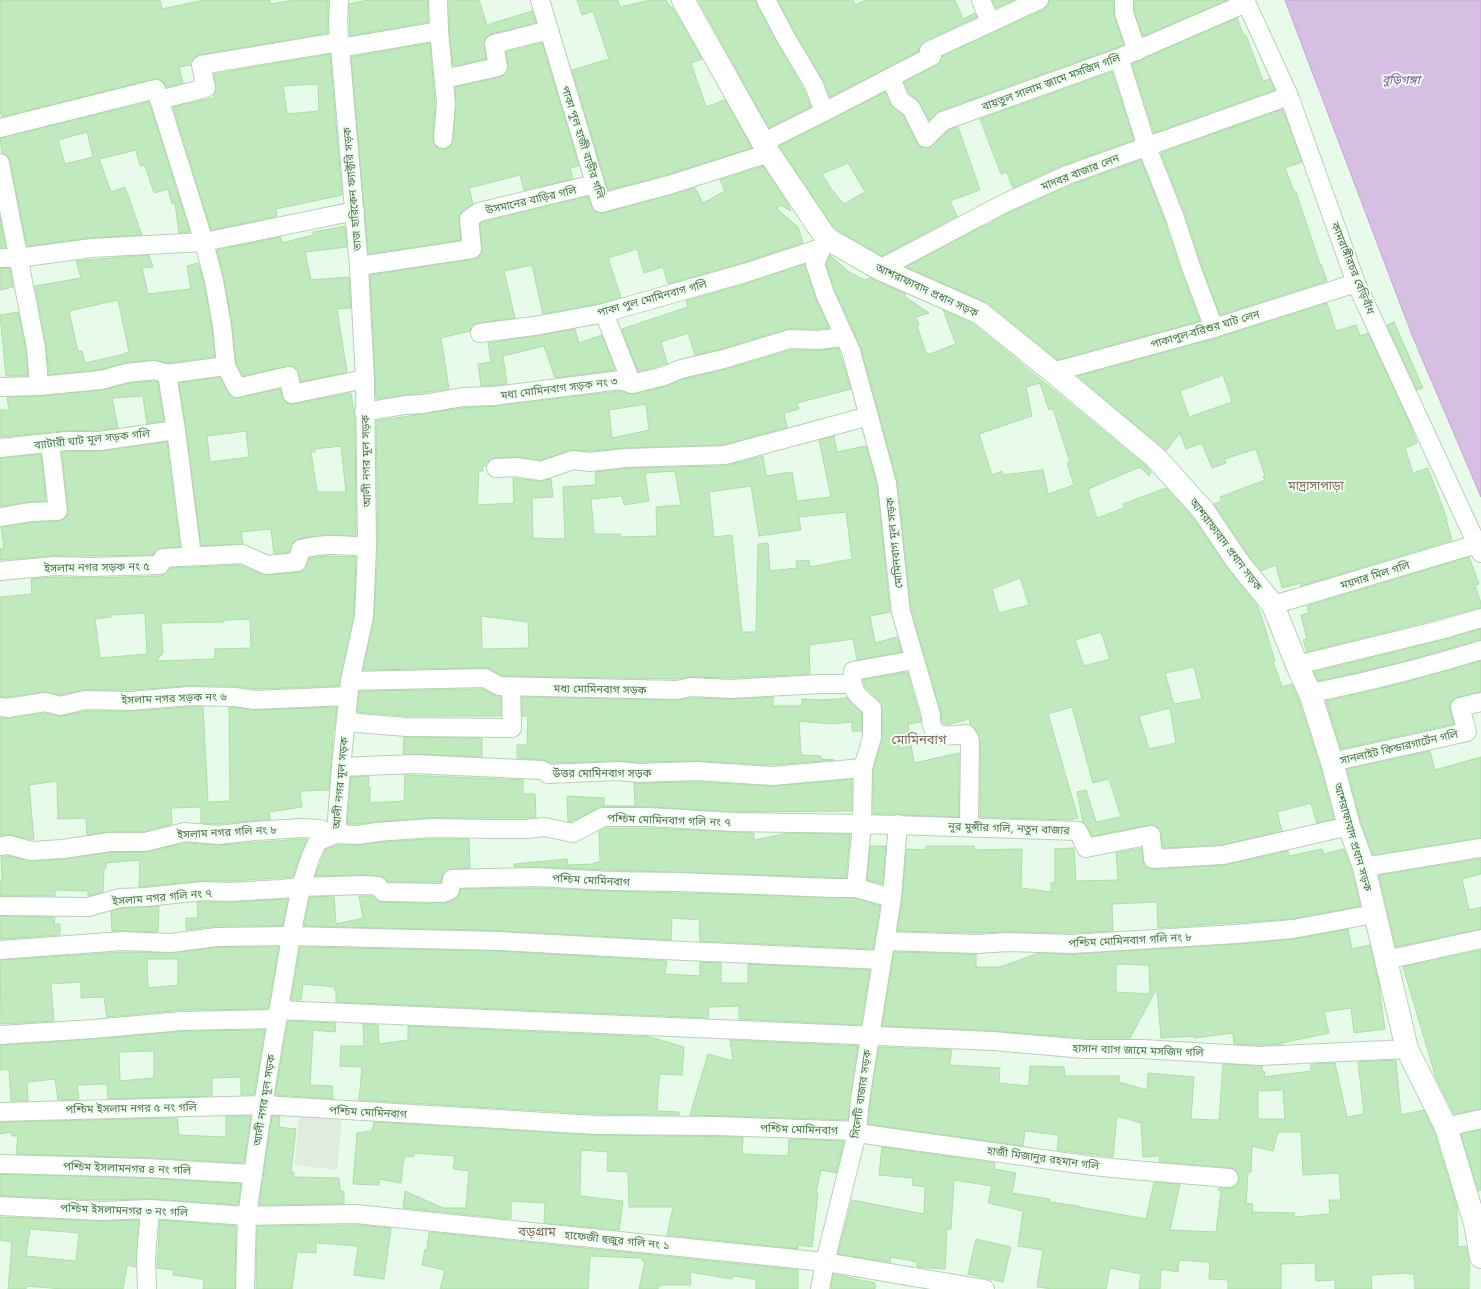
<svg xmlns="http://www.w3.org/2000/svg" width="1481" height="1289" font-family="Jost,'Noto Sans Bengali',sans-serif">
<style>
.industrial{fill:#e1ece1}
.water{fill:#d7bee3;stroke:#c5a5d4}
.building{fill:#c0e9bd;stroke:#a9e0a4;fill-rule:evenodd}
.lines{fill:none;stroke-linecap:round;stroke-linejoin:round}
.minor-casing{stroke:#b5d1b4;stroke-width:20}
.tertiary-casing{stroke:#b5d1b4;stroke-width:24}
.minor{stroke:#fff;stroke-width:18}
.tertiary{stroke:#fff;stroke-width:22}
.labels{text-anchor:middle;stroke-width:4;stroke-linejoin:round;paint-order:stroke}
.street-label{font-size:11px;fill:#52734e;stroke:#eefef0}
.water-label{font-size:12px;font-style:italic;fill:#835399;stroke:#eefef0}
.neighbourhood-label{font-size:12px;fill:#896861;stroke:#eefef0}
.quarter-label{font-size:13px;fill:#896861;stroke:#eefef0}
</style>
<rect width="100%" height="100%" fill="#e8fbeb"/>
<path class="industrial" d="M299 1111 342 1118 337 1170 295 1165Z"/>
<path class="water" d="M1285 0H1481V497L1412 335Z"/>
<g class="building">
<path d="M0 0H160L162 9 204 0H270V4L295 0H328V33L199 55 194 57 191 65 179 67 183 83 166 87 163 81 158 79H153L2 117 0 111Z"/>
<path d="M367 0H428V22L350 36 349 4Z"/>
<path d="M449 0H479L487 25 532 11 536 23 491 34 487 37 484 41 486 59 453 66 449 30Z"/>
<path d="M577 0H618L620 7 651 0H666L671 8 672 7 702 59 691 63 706 107 725 100 752 148 666 175 608 190 572 70 609 59 593 11 582 15Z"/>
<path d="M698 0H756L757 5 776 41 804 90 811 107 769 128Z"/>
<path d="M778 0H853L855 5 866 0H955L963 19 975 13 977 17 925 41 920 46 919 51 830 97 823 80 794 31Z"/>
<path d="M992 0H1014L996 8Z"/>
<path d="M1049 0H1114V16L1124 45 939 111 929 120 920 103 909 93 904 82 937 65 941 61 942 56 1043 10 1048 6Z"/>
<path d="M1134 0H1227L1143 36 1134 11Z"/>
<path d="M1237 18 1244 36 1246 35 1263 81 1270 79 1275 90 1154 133 1132 64Z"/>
<path d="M430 43 435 103 433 139 434 144 437 147 442 149H447L451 145 453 140 456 104 455 87 500 77 505 75 508 71V66L506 52 542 43 579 166 570 168 573 179 524 190 520 175 469 188 473 204 463 210 459 215 461 240 368 254 351 57Z"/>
<path d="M330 54 342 195 276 209 277 216 211 230 173 107 214 98V95L216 91V86L214 74ZM318 84 319 111 287 114 283 86Z"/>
<path d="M1112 72 1134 140 1063 165 1013 188 1007 172 1001 174 980 119Z"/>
<path d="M885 92 890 104 903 115 917 143 920 147 925 148H930L949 130 958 127 980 190 950 201 957 216 882 256 839 231 832 225 779 146ZM848 163 865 192 844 204 832 190 822 174Z"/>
<path d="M149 102 190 232 179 233 175 203 172 204 168 189 154 193 145 165 140 166 136 150 99 159 111 192 125 187 142 235 91 238 27 246 10 161 8 156 2 153 0 138ZM87 132 93 157 65 164 58 140Z"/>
<path d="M1283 109 1302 162 1285 168 1294 192H1296L1320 264H1321L1327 281 1220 315 1201 264 1185 214 1161 153Z"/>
<path d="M1141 160 1165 222 1181 271 1200 321 1058 360 988 303 906 267 979 228 992 223V222L1008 213 1071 185Z"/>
<path d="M763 166 788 204 791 211 780 205 777 209 798 227 803 243 742 263 668 284 663 267 644 273 637 249 608 258 621 297 602 303 543 314 532 265 504 271 515 318 478 323 473 325 470 331 441 338 449 389 376 399 370 275 474 259 478 258 481 253 482 248 480 224 483 222 588 196 593 210 599 213H604L695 188 703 203 725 191 720 180Z"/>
<path d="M0 218 6 248H0Z"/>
<path d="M345 226 347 247 305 252 311 280 349 277 351 308 337 309 347 372 301 382 297 370 293 366H287L243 376 236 363 232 324 224 279 217 250 281 237 282 243 313 235V232Z"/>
<path d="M149 255 153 267 142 268 148 294 191 289 187 266 198 263 204 283 212 327 215 357 168 363 154 360 126 363 99 370 49 375 46 346 35 286 81 278 76 261ZM118 300 129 352 125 353V354L85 363 82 351 78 352 69 311Z"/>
<path d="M830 255 849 272 865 280 870 278 906 294 904 296 929 313 916 317 919 325 917 326 927 355 956 344 943 310 973 324 1146 466 1151 472 1149 476 1140 467 1088 489 1097 518 1124 508 1123 504 1166 488 1193 518 1228 569 1256 604 1261 615 1275 661H1273L1282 687 1292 684 1298 698 1320 766 1334 819 1317 823 1311 803 1277 812 1282 831 1222 845 1163 848 1161 834 1160 829 1155 825H1149L1092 836 1087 826 1083 822 1077 792 1086 790 1096 822 1121 817 1109 779 1093 783 1072 707 1048 714 1078 818 1070 820 980 817V740L975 728 970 724 969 719 947 725 942 722 941 712 911 610 897 480 861 348 835 290 826 264ZM1040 383 1049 410 1053 409 1070 462 1067 463 1074 485 1048 494 1043 470 1003 475 1002 471 992 475 979 434 1032 416 1026 387ZM1020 578 1029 605 999 613 992 589ZM1101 632 1110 659 1084 666 1075 640ZM1194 667 1202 699 1174 704 1165 673ZM1170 708 1176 743 1149 749 1139 716Z"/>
<path d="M805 264 815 297 829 328 818 329H787L721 349 695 355 688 333 661 342 667 363 638 372 622 329 688 307 686 301 748 283Z"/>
<path d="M0 268H10L13 287 0 290Z"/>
<path d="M1327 303 1336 331 1356 325 1360 336 1368 333 1408 420 1417 443 1405 448 1413 473 1428 468 1447 519H1446L1452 540 1301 586V583L1282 588 1276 565 1261 571 1248 555 1214 504 1222 501 1220 497 1265 480 1263 476H1265L1256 449 1224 459 1226 463 1212 468 1202 443 1186 449 1180 433 1166 451 1078 376 1217 338ZM1223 375 1232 402 1189 417 1180 391Z"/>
<path d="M18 312 26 349 28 376H6L0 315Z"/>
<path d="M1394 322 1423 388 1417 390 1387 325Z"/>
<path d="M575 329 579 343 602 335 615 370 555 378 544 346 503 356 507 384 481 386 478 364 491 362 488 343 542 335Z"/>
<path d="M838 348 851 389 797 403 799 409 784 413 787 427 723 445 626 448 590 451 574 450 540 460 516 457 495 458 490 459 486 466H482L483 471H479L477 505 514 503 513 478 540 481 551 479 553 497 532 498 533 538 565 539 563 487 596 485 595 472 627 468 725 466 763 456 766 476 792 472 797 501 831 497 819 440 834 436 837 452 866 446 877 485 890 612 870 616 875 643 897 637 902 652 857 660 853 639 809 645 810 674 730 678 692 677 676 679 502 676 490 669 485 668 363 670 374 617 378 547 376 421 461 408 495 406 620 391 630 394H635L667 386 684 379 727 369 791 350H818ZM646 404 649 430 612 438 609 410ZM675 471 681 505 656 507 657 536 620 537V534H594L591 499 622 496 624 505 649 501 645 473ZM751 486 759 536 801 530 799 517 846 512 852 559 810 567 809 560 796 561 797 568 770 571 768 543 758 544 756 632H742L732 535 714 537 709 492ZM481 616 528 622 529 648 482 649Z"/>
<path d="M220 377 228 393 235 398 280 389 284 400 288 404H294L351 393 355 417 356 536 325 535 299 539 294 542 289 552 274 554 271 529 241 532 243 544 201 546 186 429 179 383ZM246 431 249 457 210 462 207 436ZM341 446 346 492H317L311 452H315V449Z"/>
<path d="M154 381 158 382 164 421 147 424 143 396 112 398 118 428 99 430 65 431 0 437V410H9L7 397 40 396 102 390 129 383Z"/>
<path d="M167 442 180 547 162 548 157 550 153 555 89 556H54L0 560V549L4 548 1 527 32 522 59 521 64 519 67 516 68 510 62 452 101 451Z"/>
<path d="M41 454 46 501 29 502 0 506V458Z"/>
<path d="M327 556 356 557 354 616 339 686 256 689 235 686H188L131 690H85L60 695 44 692 8 697H0V597L32 594 31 579 55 577 89 578 160 576 166 573 170 568 240 565 263 575H268L298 572 304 570 309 558ZM145 613 147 654 100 658 95 619 111 617V615ZM250 619 251 648 215 649V659L156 661 163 653 161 623 224 622V620Z"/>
<path d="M1469 557 1479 584 1475 585 1481 603V608L1307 652 1303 640 1307 639 1301 615 1309 613 1307 606Z"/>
<path d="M1481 629V640L1394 664 1318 681 1314 672 1442 640Z"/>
<path d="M1481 661V692L1458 697 1452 700 1450 705V709L1454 724 1341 749 1326 701 1399 684Z"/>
<path d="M907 672 920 717 921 722 908 724 914 763 959 753V817L903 815 898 814H873V770L882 740V708L879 700 865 687 863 680Z"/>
<path d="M482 689 494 695 501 697V716H406L357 712 359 691Z"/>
<path d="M522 697 677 700 692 698 730 699 773 697V706H802V699L824 700 847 698 862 713V731H852V722L831 724 799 721 801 755 821 756V759L834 760 772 765 696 761 639 762 618 761 551 763 542 760 517 758V745H527L528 716H522Z"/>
<path d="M189 707H203L208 802 230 801 229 707 255 710 337 707 334 730H333V738L329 790 300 791 302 807 269 812 270 819 218 824 201 823V807L171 808 172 824 144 832H110L87 835 86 818 58 819 57 781 29 785 34 840 11 835H0V718H10L44 713 62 716 86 711H132Z"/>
<path d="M404 737 482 738V757L403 754Z"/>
<path d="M1430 751 1435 770 1481 757V838L1373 855 1361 822 1347 769Z"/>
<path d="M405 775 523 780V794H535L536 817 525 818H431L376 822 357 824H347L351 777 369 776 368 787H370V803L404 801Z"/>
<path d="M852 779V811L733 812 650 807 603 806 598 808 571 822 568 821 567 796 604 798V806H635L634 783 696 782 773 786Z"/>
<path d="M606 828H649L754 833V840L788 833 850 834 846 878 610 870 536 867H514V864L567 859 568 865 593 864V863L600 862 599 831Z"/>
<path d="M302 839H307L300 855 293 877 230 881H202L139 887 140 860 106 863V868H104L103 892 88 896V891L55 890V896H0V880H2L1 856H8L32 861 65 859 111 852H145L186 843 219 845Z"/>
<path d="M432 839H469L470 868 447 870 443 873 441 882H388L383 877 366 875 315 876 326 849 338 845H359L378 842Z"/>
<path d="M870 846H886L883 884 867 880Z"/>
<path d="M926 846H974V850L1022 849 1021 888 1051 892V883H1055V849L1074 848 1076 881 1118 880 1116 853 1142 848 1144 865 1148 868 1154 869 1224 865 1288 851 1289 856 1322 849 1324 854 1344 849 1352 871 1360 906 1292 919 1158 928 1157 902 1112 904 1113 931 1072 933 1008 932 977 933 897 931 902 899 906 849 926 850Z"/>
<path d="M1481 859V874L1462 879 1469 910 1481 907V929L1396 947 1379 875Z"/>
<path d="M535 888 609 891 855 898 880 906 873 949 700 941V935H699L700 920 672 918 671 940 501 931 304 926 310 897 334 896 336 924 363 918 359 896H373L378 901 383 902 443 904 454 900 458 897 461 889Z"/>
<path d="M288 899 282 926H217L186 930V918H198L197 902H231Z"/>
<path d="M159 906 158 932 112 931 111 911 122 908Z"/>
<path d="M0 916 55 917 54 924H60V935L0 939Z"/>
<path d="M1348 929 1352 949 1370 945 1379 985 1385 1029 1354 1033 1351 1008 1324 1012 1329 1033 1282 1043V1044L1260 1045 1234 1044 1233 1033 1194 1038V1036L1161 1038 1157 988 1130 1038H1085L993 1031 882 1026 894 952 976 954V967H1000L1039 953 1073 954 1237 944 1295 939ZM1116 964 1149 965 1150 994 1116 992Z"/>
<path d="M218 947H279L268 1009 182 1010 107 1017 104 997 81 998V982L51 984 54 1021 1 1024 0 960 123 952 172 953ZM147 959H178V985L148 988Z"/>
<path d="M300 947 500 951 667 961 665 974 700 976V962L721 963V983H748V964L870 970 861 1025 739 1019V1006L709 1007 708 1018 336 1002V990H334L335 987 303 984 301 1000H291Z"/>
<path d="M1481 950V1109L1454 1114 1436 1078 1403 967Z"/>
<path d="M288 1021 336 1023 335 1032 313 1030 310 1085 332 1086 333 1099 275 1095Z"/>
<path d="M363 1024 378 1025 379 1044 408 1040V1026L650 1037 684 1047 682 1075 660 1074 658 1091 657 1111 679 1112V1115L596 1114 359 1100 362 1067 340 1066 341 1046H364Z"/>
<path d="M265 1030 254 1095H241V1077L212 1078V1096L108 1099 107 1084 77 1085 79 1099 58 1100 55 1079 27 1082 28 1101H11L9 1069 0 1070V1045L94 1039 183 1031ZM154 1051V1078L120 1081 119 1052Z"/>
<path d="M730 1040 858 1046 848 1120 690 1115 708 1054 733 1061Z"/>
<path d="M879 1047 952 1050 949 1065 1000 1068 999 1083 1029 1086 1030 1066 1064 1067 1065 1076H1120L1119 1082 1147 1090 1148 1073 1194 1077 1191 1119 1219 1120 1223 1064 1262 1066V1071L1265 1072 1264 1077 1311 1071V1064L1335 1063 1347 1117 1364 1114 1358 1062 1396 1060 1401 1115 1424 1110 1434 1132 1457 1207 1458 1247 1466 1246 1470 1269H1469V1289H1415L1414 1274H1409V1273L1371 1275 1372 1289H1335V1280L1316 1281 1315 1263 1281 1264V1289H1228V1280L1209 1279 1210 1262 1179 1260 1178 1272 1161 1269 1160 1289H1139L1141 1274 1110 1268 1106 1289H1052L1037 1287 1043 1250 1018 1246 1023 1211 988 1203 992 1186 954 1180 951 1229H947L945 1269 917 1267V1262L891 1257 890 1262 838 1254 852 1200 924 1214 925 1187 912 1185 913 1178 879 1175 882 1147 995 1163 994 1169 1016 1173 1012 1193 1050 1199 1049 1202 1079 1206V1207L1146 1219 1154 1182 1180 1184 1170 1230 1216 1232 1221 1191 1218 1190 1219 1188H1233L1237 1184 1239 1179 1238 1173 1235 1169 1230 1168 1159 1162 1160 1156 1143 1157 1141 1123 1117 1116 1113 1157 1057 1150 1059 1135 1025 1131 1023 1146 868 1124 870 1101ZM1283 1090 1285 1119H1258V1091ZM1278 1132H1301L1303 1175 1339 1173 1341 1200H1329L1330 1214 1294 1217 1295 1213 1252 1212 1253 1204 1246 1203 1248 1172H1251L1252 1146 1273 1151Z"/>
<path d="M226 1116H251L244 1163 147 1158 16 1154 18 1136H12L11 1132 0 1134V1122L177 1118 179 1135 226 1137Z"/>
<path d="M272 1116 280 1117 279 1127 296 1129 291 1172H294V1177L339 1178 340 1191H344V1204L259 1205Z"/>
<path d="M374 1122 595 1135 743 1137 742 1154 788 1156 789 1139 844 1141 836 1173 821 1170 816 1192 818 1193 812 1247 798 1245V1249L667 1235 673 1207H629L628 1172 607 1171 608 1152 581 1150 580 1196 623 1201 619 1230 544 1223 545 1203 511 1201V1219L403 1208 405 1191 443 1208H466L469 1171 453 1169 455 1156 414 1153V1156L404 1157 401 1183 379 1179V1185L353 1184 357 1133 372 1131Z"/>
<path d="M1481 1130V1190L1478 1191 1461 1134Z"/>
<path d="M0 1174 147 1178 241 1184 238 1205 151 1199 101 1200 0 1196Z"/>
<path d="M0 1217 100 1221 139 1220 136 1267 127 1265 123 1289H62L26 1286V1289H8L12 1242 0 1240ZM30 1229 79 1233 76 1261 26 1256Z"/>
<path d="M160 1220 236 1226 235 1289H203L204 1279 173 1275 174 1270 157 1268Z"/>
<path d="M356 1225 391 1228 384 1279 354 1275 358 1246 316 1243V1253L297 1252 292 1289H256L257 1226Z"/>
<path d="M429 1232 798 1270V1289H756V1279L732 1276V1279L690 1272 691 1285H659L658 1289H639L645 1261H642V1258L590 1256 588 1289H440L445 1270 422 1265 425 1249 427 1250Z"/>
<path d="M976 1239 1011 1247 1003 1282 968 1274Z"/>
<path d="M833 1274 875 1283V1289H831Z"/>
</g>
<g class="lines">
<defs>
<g id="minor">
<path d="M438 0 439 31"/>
<path d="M766 0 785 36 814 85 824 112"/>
<path d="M981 0 990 22"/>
<path d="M1124 0V13L1137 51"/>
<path d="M1245 0 1289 96 1356 283 1481 553"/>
<path d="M549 30 601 203 669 185 769 153"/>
<path d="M340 48 439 31 446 103 443 139"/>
<path d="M1119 58 1147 147 1175 218 1191 267 1214 328"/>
<path d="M891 78 900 100 911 108 926 138 943 121 1119 58 1246 3"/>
<path d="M444 79 498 67 494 44 549 30 540 0"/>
<path d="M159 100 206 88 201 65 339 42"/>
<path d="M0 128 156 89 204 242 214 281 222 326 226 366"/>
<path d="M764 142 824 112 932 56 929 51 1039 0"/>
<path d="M0 163 36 348 39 386"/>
<path d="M826 238 815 264 825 294 851 351 887 483 901 612 931 715C931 719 931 725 933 728 938 739 956 735 966 734L970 740 969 827"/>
<path d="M0 258H18L92 248 204 242 355 211"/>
<path d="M359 266 472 249 469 219 479 212 595 184"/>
<path d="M880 269 1003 204 1067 175 1289 96"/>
<path d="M604 313 632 384"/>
<path d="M480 333 541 325 604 313 745 273 821 248"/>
<path d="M1053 372 1214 328 1356 283"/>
<path d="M167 374 176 430"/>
<path d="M0 387 39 386 101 380 127 373 155 370 167 374 226 366 237 388 289 376 292 394 365 379"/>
<path d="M364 412 405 405 423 404 463 397 494 396 621 380 632 384 664 376 681 369 724 359 790 339 818 340 844 337"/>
<path d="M0 448 66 441H100L176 430 192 556"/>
<path d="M496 468 516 467 541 471 573 460 590 462 626 458 725 455 869 416"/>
<path d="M0 517 31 512 58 511 50 443"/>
<path d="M0 571 55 566 89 567 160 565 163 558 242 554 267 565 297 562 301 549C325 543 343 545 367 547"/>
<path d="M1273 605 1477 544"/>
<path d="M1297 665 1440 630 1481 618"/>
<path d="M350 681 485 678 499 686 677 690 691 687 730 689 821 684H851"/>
<path d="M1310 693C1368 682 1425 667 1481 650"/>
<path d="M0 707 8 708 45 702 60 706 85 700 131 701 189 696 235 697 255 700 348 696"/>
<path d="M346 722 406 727 512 728 511 687"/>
<path d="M1332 762 1467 732 1460 707 1481 702"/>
<path d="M341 767 414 764 542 770 548 774 618 771 639 773 696 771 772 776 863 768"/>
<path d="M0 846 9 845 31 851 63 849 110 842H145L185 832 218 835 255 831 302 828 319 829 336 834 358 835 377 832 432 828 494 829H526L544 827 573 833 603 817H649L733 822 862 824 863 768 872 737V708C858 696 850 692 853 671L914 660"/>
<path d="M1364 867 1481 848"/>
<path d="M856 888 862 824 1078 831 1086 848 1151 835 1153 859 1223 855 1349 826"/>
<path d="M0 906 88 907 120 898 146 897 203 891 230 892 281 889 301 887 365 885 378 886 383 892 443 893 450 890 452 879 535 877 610 881 677 882 833 888H856L892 898"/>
<path d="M885 941 977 944 1008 942 1072 944 1236 934 1293 929 1374 914"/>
<path d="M0 950 123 941 171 943 217 937 291 936 500 941 663 950 882 960"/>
<path d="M1386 960 1481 939"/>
<path d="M278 1010 993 1041 1085 1049H1142L1260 1056 1407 1049"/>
<path d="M0 1035 93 1029 182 1021 277 1019"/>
<path d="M0 1112 263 1105 596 1125 718 1126 857 1131"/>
<path d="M1446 1127 1481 1119"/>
<path d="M857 1133 1093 1166 1133 1170 1229 1178"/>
<path d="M0 1164 147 1168 253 1174"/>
<path d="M0 1206 101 1211 150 1209 247 1216 356 1214 825 1262 985 1289"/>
<path d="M147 1289 146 1257 150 1209"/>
<path d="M245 1289 247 1216 263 1105 291 936 301 887 310 858 318 841 336 834 341 767 350 681 364 617 367 547 365 379 359 266 338 24 339 0"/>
<path d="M820 1289 825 1262 857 1133 860 1100 892 898 898 824"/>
</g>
<path id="tertiary" d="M683 0 769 153 826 238 880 269 980 313 1053 372 1155 457 1203 510 1238 562 1273 605 1297 665 1310 693 1332 762 1349 826 1364 867 1407 1049 1446 1127 1475 1223 1481 1257"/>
</defs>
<use href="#minor" class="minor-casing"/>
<use href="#tertiary" class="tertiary-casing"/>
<use href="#minor" class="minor"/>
<use href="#tertiary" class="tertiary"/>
</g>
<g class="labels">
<g class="street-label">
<text transform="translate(1051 82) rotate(-20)" y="4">বায়তুল সালাম জামে মসজিদ গলি</text>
<text transform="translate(583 142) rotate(72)" y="4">পাকা পুল হাজী বাড়ীর গলি</text>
<text transform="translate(1080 172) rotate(-21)" y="4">মাদবর বাজার লেন</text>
<text transform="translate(352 189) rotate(-95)" y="4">তাজ হারিকেন ফ্যাক্টরি সড়ক</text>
<text transform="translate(531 200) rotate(-13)" y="4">উসমানের বাড়ির গলি</text>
<text transform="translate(1353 268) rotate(68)" y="4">কামরাঙ্গীরচর বেড়িবাঁধ</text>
<text transform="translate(927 290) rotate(25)" y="4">আশরাফাবাদ প্রধান সড়ক</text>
<text transform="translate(652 298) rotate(-15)" y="4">পাকা পুল মোমিনবাগ গলি</text>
<text transform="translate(1205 329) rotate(-16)" y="4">পাকাপুল-বরিশুর ঘাট লেন</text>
<text transform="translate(559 388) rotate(-7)" y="4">মধ্য মোমিনবাগ সড়ক নং ৩</text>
<text transform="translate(92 439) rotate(-6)" y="4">ব্যাটারী ঘাট মূল সড়ক গলি</text>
<text transform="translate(366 461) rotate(-91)" y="4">আলী নগর মূল সড়ক</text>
<text transform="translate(894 543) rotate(-96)" y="4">মোমিনবাগ মূল সড়ক</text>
<text transform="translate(1226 544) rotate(53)" y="4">আশরাফাবাদ প্রধান সড়ক</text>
<text transform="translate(97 567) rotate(-1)" y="4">ইসলাম নগর সড়ক নং ৫</text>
<text transform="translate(1375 575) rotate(-17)" y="4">ময়দার মিল গলি</text>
<text transform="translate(600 689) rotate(1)" y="4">মধ্য মোমিনবাগ সড়ক</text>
<text transform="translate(174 698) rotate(-2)" y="4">ইসলাম নগর সড়ক নং ৬</text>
<text transform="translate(1399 747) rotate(-13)" y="4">সানলাইট কিন্ডারগার্টেন গলি</text>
<text x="602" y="777">উত্তর মোমিনবাগ সড়ক</text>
<text transform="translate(340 783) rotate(-85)" y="4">আলী নগর মূল সড়ক</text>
<text transform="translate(669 820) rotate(2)" y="4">পশ্চিম মোমিনবাগ গলি নং ৭</text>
<text transform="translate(1009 828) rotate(2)" y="4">নূর মুন্সীর গলি, নতুন বাজার</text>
<text transform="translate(227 832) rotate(-3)" y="4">ইসলাম নগর গলি নং ৮</text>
<text transform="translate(1353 837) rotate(74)" y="4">আশরাফাবাদ প্রধান সড়ক</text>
<text transform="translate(591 880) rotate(3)" y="4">পশ্চিম মোমিনবাগ</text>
<text transform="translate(162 897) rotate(-5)" y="4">ইসলাম নগর গলি নং ৭</text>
<text transform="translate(1130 940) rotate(-3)" y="4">পশ্চিম মোমিনবাগ গলি নং ৮</text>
<text transform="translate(1138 1050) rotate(2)" y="4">হাসান ব্যাগ জামে মসজিদ গলি</text>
<text transform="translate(861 1094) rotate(-82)" y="4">সিলেটি বাজার সড়ক</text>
<text transform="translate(264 1100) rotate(-81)" y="4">আলী নগর মূল সড়ক</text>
<text transform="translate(131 1108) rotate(-1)" y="4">পশ্চিম ইসলাম নগর ৫ নং গলি</text>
<text transform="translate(368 1112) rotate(3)" y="4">পশ্চিম মোমিনবাগ</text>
<text transform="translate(799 1129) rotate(2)" y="4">পশ্চিম মোমিনবাগ</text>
<text transform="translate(1043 1158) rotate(8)" y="4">হাজী মিজানুর রহমান গলি</text>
<text transform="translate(127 1168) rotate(2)" y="4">পশ্চিম ইসলামনগর ৪ নং গলি</text>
<text transform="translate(124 1210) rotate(2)" y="4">পশ্চিম ইসলামনগর ৩ নং গলি</text>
<text transform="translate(617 1240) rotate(6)" y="4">হাফেজী হুজুর গলি নং ১</text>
</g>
<g class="water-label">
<text x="1401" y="84">বুড়িগঙ্গা</text>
</g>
<g class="neighbourhood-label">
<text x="1316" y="490">মাদ্রাসাপাড়া</text>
</g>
<g class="quarter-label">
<text x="919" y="744">মোমিনবাগ</text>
<text x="537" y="1236">বড়গ্রাম</text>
</g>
</g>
</svg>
